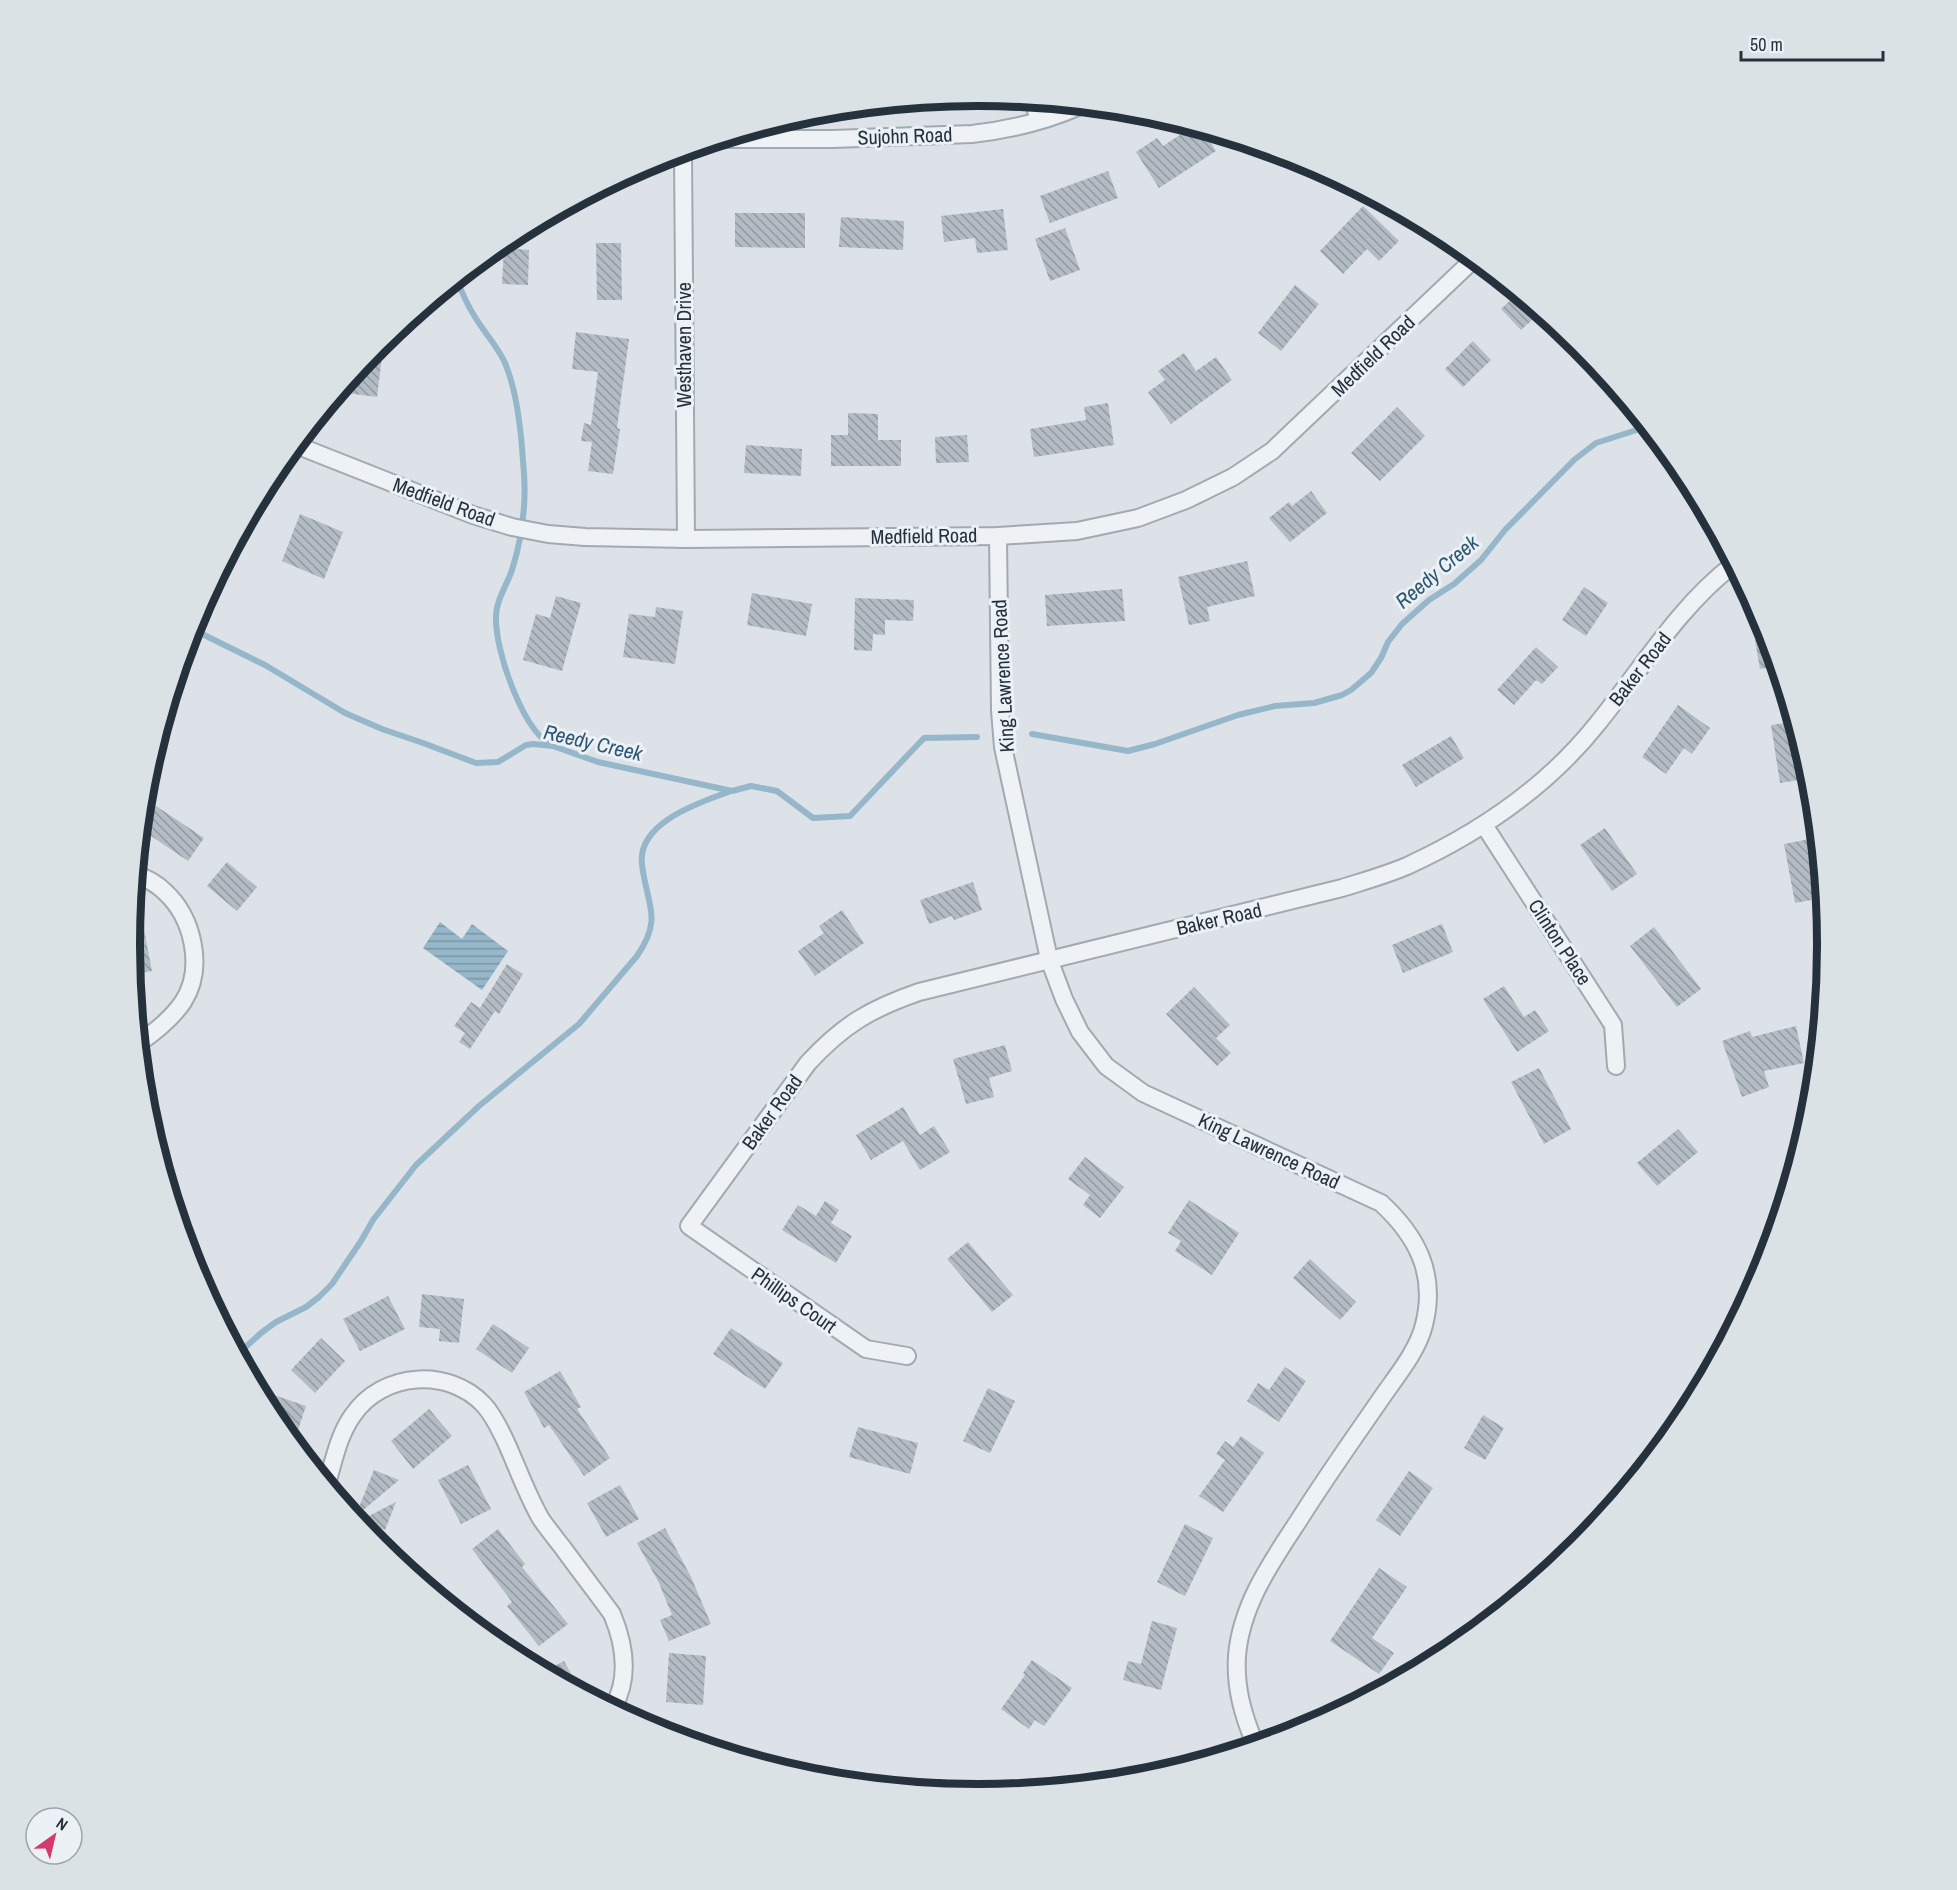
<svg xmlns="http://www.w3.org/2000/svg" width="1957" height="1890" font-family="'Archivo Narrow',sans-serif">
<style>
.water{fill:url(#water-rules)}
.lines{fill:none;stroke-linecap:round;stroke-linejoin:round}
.stream{stroke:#95b7c9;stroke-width:6}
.building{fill:url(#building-back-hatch)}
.minor-casing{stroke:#a1aab1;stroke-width:20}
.minor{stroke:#eff2f5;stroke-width:16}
.labels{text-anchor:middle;stroke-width:6;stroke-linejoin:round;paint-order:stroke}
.street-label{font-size:20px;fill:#25323d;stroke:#ebf1f5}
.water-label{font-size:21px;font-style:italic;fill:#2e5872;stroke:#ebf1f5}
.rim{fill:none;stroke:#25323d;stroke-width:8}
</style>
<defs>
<pattern id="water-rules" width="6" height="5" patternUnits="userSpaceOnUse" patternTransform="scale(1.5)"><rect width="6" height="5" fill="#95b7c9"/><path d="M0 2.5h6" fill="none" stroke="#7995a4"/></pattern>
<pattern id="building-back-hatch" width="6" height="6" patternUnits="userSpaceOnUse" patternTransform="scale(1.5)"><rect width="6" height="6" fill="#b3bcc4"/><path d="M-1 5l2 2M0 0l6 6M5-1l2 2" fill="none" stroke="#9199a0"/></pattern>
</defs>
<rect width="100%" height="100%" fill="#dce2e7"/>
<path class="water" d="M440 922 462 939 472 924 508 951 482 990 423 948Z"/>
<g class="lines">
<g class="stream">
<path d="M457 280C462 293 468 306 475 317 484 332 498 347 505 363 517 391 521 430 523 461 527 497 523 535 512 570 507 585 496 600 496 617 495 650 521 725 549 744"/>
<path d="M192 629 265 665 345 713 382 729 423 743 476 763 498 762 526 745 533 744 553 746 598 762 732 791 751 786 777 791 813 818 850 816 924 738 977 737"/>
<path d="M1032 734 1128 751 1155 744 1238 715 1275 706 1314 703 1342 695 1351 690 1371 673 1381 658 1388 642 1402 624 1429 600 1454 584 1481 560 1505 530 1574 460 1596 443 1646 427"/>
<path d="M239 1353 261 1333 276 1322 306 1307 319 1297 332 1284 361 1241 373 1220 416 1165 479 1106 579 1024 637 956C664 917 646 904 642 864 637 822 701 802 731 791"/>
</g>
</g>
<g class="building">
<path d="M1192 127 1203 130 1216 151 1159 188 1136 152 1157 138 1163 146Z"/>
<path d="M1108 171 1118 198 1050 223 1040 196Z"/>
<path d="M1363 206 1399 241 1379 261 1367 249 1343 274 1320 251Z"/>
<path d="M1003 209 1008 250 977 253 975 238 944 242 941 216Z"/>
<path d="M735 213H805V248L735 247Z"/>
<path d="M841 217 904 221 903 250 839 247Z"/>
<path d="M1065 228 1080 270 1050 281 1035 239Z"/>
<path d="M596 243H621L622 300H597Z"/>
<path d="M504 248 529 250 528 285 502 284Z"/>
<path d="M1295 285 1319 304 1281 351 1258 333Z"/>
<path d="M1517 294 1540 313 1521 330 1501 309Z"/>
<path d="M576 332 629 339 617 428 620 429 613 474 588 471 592 442 581 441 584 423 591 425 598 372 572 369Z"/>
<path d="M384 340 377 397 346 393 348 382Z"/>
<path d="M1473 341 1491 360 1463 387 1445 369Z"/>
<path d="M1184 353 1196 371 1216 357 1232 380 1171 424 1148 392 1165 380 1158 371Z"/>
<path d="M1108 403 1114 445 1034 457 1030 429 1086 420 1084 407Z"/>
<path d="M1397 407 1425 436 1380 481 1351 453Z"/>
<path d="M848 413 878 414V440H901V466H831V435H848Z"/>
<path d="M967 435 969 462 936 463 935 437Z"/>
<path d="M746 445 802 449 801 476 744 473Z"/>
<path d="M1311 491 1327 513 1290 542 1269 518 1289 502 1292 506Z"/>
<path d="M300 514 343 532 324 579 282 561Z"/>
<path d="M1247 561 1255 596 1207 607 1210 621 1189 625 1178 577Z"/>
<path d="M1584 587 1608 603 1586 636 1562 620Z"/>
<path d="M1122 589 1125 621 1047 626 1045 595Z"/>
<path d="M752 593 812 604 806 636 747 625Z"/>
<path d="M556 596 581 603 562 671 523 660 536 614 550 618Z"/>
<path d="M855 598 914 600 913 621 885 620V635L873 634 872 651 854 650Z"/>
<path d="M656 607 683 611 675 664 623 657 629 614 655 617Z"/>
<path d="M1768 638 1777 666 1760 669 1755 640Z"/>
<path d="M1536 647 1558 667 1542 684 1536 680 1514 705 1497 690Z"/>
<path d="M1678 705 1710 728 1692 754 1684 748 1666 774 1642 757Z"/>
<path d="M1794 722 1801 746 1806 779 1780 783 1771 725Z"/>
<path d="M1451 736 1464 758 1416 787 1402 765Z"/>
<path d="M144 798 204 838 188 861 141 829Z"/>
<path d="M1605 828 1637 874 1612 891 1580 845Z"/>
<path d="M1810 839 1822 898 1795 903 1784 844Z"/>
<path d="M227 862 257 887 237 911 207 886Z"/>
<path d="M973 882 982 910 954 920 952 916 929 924 920 900Z"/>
<path d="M134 899H138L152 971 132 975 130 945Z"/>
<path d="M842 910 864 943 815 976 798 951 824 933 819 926Z"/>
<path d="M1442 924 1453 952 1403 973 1392 945Z"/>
<path d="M1654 927 1701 989 1677 1007 1630 946Z"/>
<path d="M507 964 523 974 499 1014 495 1011 470 1049 459 1042 465 1033 454 1026 471 1002 480 1008Z"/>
<path d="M1504 986 1524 1017 1535 1010 1549 1031 1517 1052 1483 999Z"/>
<path d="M1194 987 1230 1025 1216 1038 1231 1053 1217 1066 1166 1014Z"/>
<path d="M1796 1026 1804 1063 1764 1071 1769 1087 1742 1097 1722 1041 1750 1031 1752 1037Z"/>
<path d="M1005 1045 1012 1071 989 1078 994 1097 966 1104 953 1059Z"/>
<path d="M1539 1068 1571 1129 1544 1144 1511 1082Z"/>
<path d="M903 1107 920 1135 934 1126 950 1152 920 1170 903 1141 871 1160 856 1135Z"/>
<path d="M1678 1129 1698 1152 1657 1186 1637 1163Z"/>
<path d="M1085 1157 1124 1187 1100 1218 1083 1205 1090 1195 1068 1179Z"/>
<path d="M1189 1200 1239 1233 1212 1275 1175 1251 1181 1241 1168 1233Z"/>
<path d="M825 1201 839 1210 831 1223 852 1236 836 1263 782 1230 798 1205 816 1216Z"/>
<path d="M968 1242 1013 1295 992 1312 947 1259Z"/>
<path d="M1310 1259 1356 1302 1340 1320 1293 1278Z"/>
<path d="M422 1294 464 1299 459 1343 439 1341 440 1329 419 1327Z"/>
<path d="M388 1296 405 1329 360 1351 343 1319Z"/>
<path d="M493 1324 529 1348 512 1373 476 1349Z"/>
<path d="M731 1328 783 1363 765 1389 713 1354Z"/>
<path d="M321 1338 345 1361 315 1393 291 1370Z"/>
<path d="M1285 1367 1306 1381 1279 1422 1247 1401 1258 1383 1269 1390Z"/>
<path d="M560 1371 581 1407 577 1409 610 1458 584 1476 549 1425 544 1428 524 1392Z"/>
<path d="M988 1388 1015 1401 990 1453 963 1441Z"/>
<path d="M274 1395 306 1406 294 1442 269 1410Z"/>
<path d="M429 1409 452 1436 413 1469 391 1441Z"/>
<path d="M1483 1415 1504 1428 1485 1460 1464 1448Z"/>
<path d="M858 1427 918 1443 910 1474 849 1457Z"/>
<path d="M1241 1436 1264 1453 1223 1512 1199 1496 1225 1460 1216 1454 1225 1441 1233 1447Z"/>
<path d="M468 1465 491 1509 461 1524 438 1480Z"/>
<path d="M374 1470 399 1480 355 1517Z"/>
<path d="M1409 1471 1433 1488 1400 1536 1376 1520Z"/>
<path d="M620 1485 639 1519 606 1537 587 1503Z"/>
<path d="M396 1502 385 1530 361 1520Z"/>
<path d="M1185 1524 1213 1538 1185 1596 1157 1582Z"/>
<path d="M665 1528 691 1577 711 1624 669 1641 660 1620 672 1615 659 1583 637 1543Z"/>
<path d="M498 1529 525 1564 522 1567 568 1624 539 1646 507 1606 512 1602 472 1549Z"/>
<path d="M1379 1568 1407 1587 1372 1638 1394 1653 1379 1674 1330 1641Z"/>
<path d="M1152 1621 1177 1628 1161 1690 1123 1680 1128 1661 1141 1664Z"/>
<path d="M669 1653 706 1656 703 1705 666 1702Z"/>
<path d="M1032 1660 1072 1688 1044 1726 1035 1720 1029 1729 1001 1709 1025 1675 1023 1673Z"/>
<path d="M564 1661 580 1690 545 1671Z"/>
</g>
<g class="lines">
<defs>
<g id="minor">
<path d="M1033 101 1039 120"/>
<path d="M726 139H833L972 134C1008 130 1046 121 1080 106"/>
<path d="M683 152 686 539"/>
<path d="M296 445 473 515 512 527 548 534 585 537 686 539 998 536 1077 531 1138 518 1186 500 1233 477 1272 451 1474 259"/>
<path d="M998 536 1000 710 1003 747 1049 959 1064 999 1080 1032 1106 1066 1143 1093 1381 1203C1417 1236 1437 1274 1424 1325 1417 1353 1394 1379 1378 1403 1351 1442 1324 1480 1299 1520 1272 1561 1241 1605 1237 1656 1235 1688 1243 1715 1255 1744"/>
<path d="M1484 825 1613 1025 1616 1066"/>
<path d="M136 874C147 879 156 883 164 891 193 917 205 968 183 1002 172 1018 155 1032 139 1043"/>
<path d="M907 1356 866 1349 689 1226 808 1063C843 1025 870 1009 919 992L1342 888C1364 881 1386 875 1407 866 1479 833 1548 786 1598 723 1640 671 1680 605 1733 565"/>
<path d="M327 1483C334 1460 339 1434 353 1415 382 1372 449 1367 484 1405 494 1416 499 1428 505 1440 517 1466 527 1495 541 1519 548 1529 556 1539 563 1548 579 1570 596 1592 612 1614 625 1645 630 1678 613 1708"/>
</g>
</defs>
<use href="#minor" class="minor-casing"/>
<use href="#minor" class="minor"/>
</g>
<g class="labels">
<g class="street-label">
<text transform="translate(905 136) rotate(-2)" y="7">Sujohn Road</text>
<text transform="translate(684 345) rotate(-90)" y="7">Westhaven Drive</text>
<text transform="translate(1373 356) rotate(-44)" y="7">Medfield Road</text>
<text transform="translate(444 502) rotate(20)" y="7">Medfield Road</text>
<text transform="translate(924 536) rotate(-1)" y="7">Medfield Road</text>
<text transform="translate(1640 669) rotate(-52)" y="7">Baker Road</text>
<text transform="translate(1003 676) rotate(-93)" y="7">King Lawrence Road</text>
<text transform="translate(1219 919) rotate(-13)" y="7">Baker Road</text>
<text transform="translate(1560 942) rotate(57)" y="7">Clinton Place</text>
<text transform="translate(772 1112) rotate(-54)" y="7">Baker Road</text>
<text transform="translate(1269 1151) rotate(25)" y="7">King Lawrence Road</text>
<text transform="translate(794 1300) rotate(35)" y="7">Phillips Court</text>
</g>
<g class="water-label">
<text transform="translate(1437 572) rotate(-40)" y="7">Reedy Creek</text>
<text transform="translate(593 743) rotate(13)" y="7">Reedy Creek</text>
</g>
</g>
<path d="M0 0H1957V1890H0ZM978 106H979A838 838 0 0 1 1817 944V946A838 838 0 0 1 979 1784H978A838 838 0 0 1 140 946V944A838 838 0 0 1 978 106Z" fill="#dbe2e6" fill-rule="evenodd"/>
<path class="rim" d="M978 106H979A838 838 0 0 1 1817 944V946A838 838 0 0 1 979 1784H978A838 838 0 0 1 140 946V944A838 838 0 0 1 978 106Z"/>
<g transform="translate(54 1836) rotate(34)"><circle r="28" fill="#ebf1f5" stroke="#9ca5ab" stroke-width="1.5"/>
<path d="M0-4.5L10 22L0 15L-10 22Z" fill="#d23b6c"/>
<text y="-9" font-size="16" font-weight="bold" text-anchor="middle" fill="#25323d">N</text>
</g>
<path d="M1741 51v9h142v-9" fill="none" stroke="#25323d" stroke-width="3"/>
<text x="1750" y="51" font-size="18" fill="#25323d" stroke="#ebf1f5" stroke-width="4.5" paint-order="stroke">50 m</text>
</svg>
